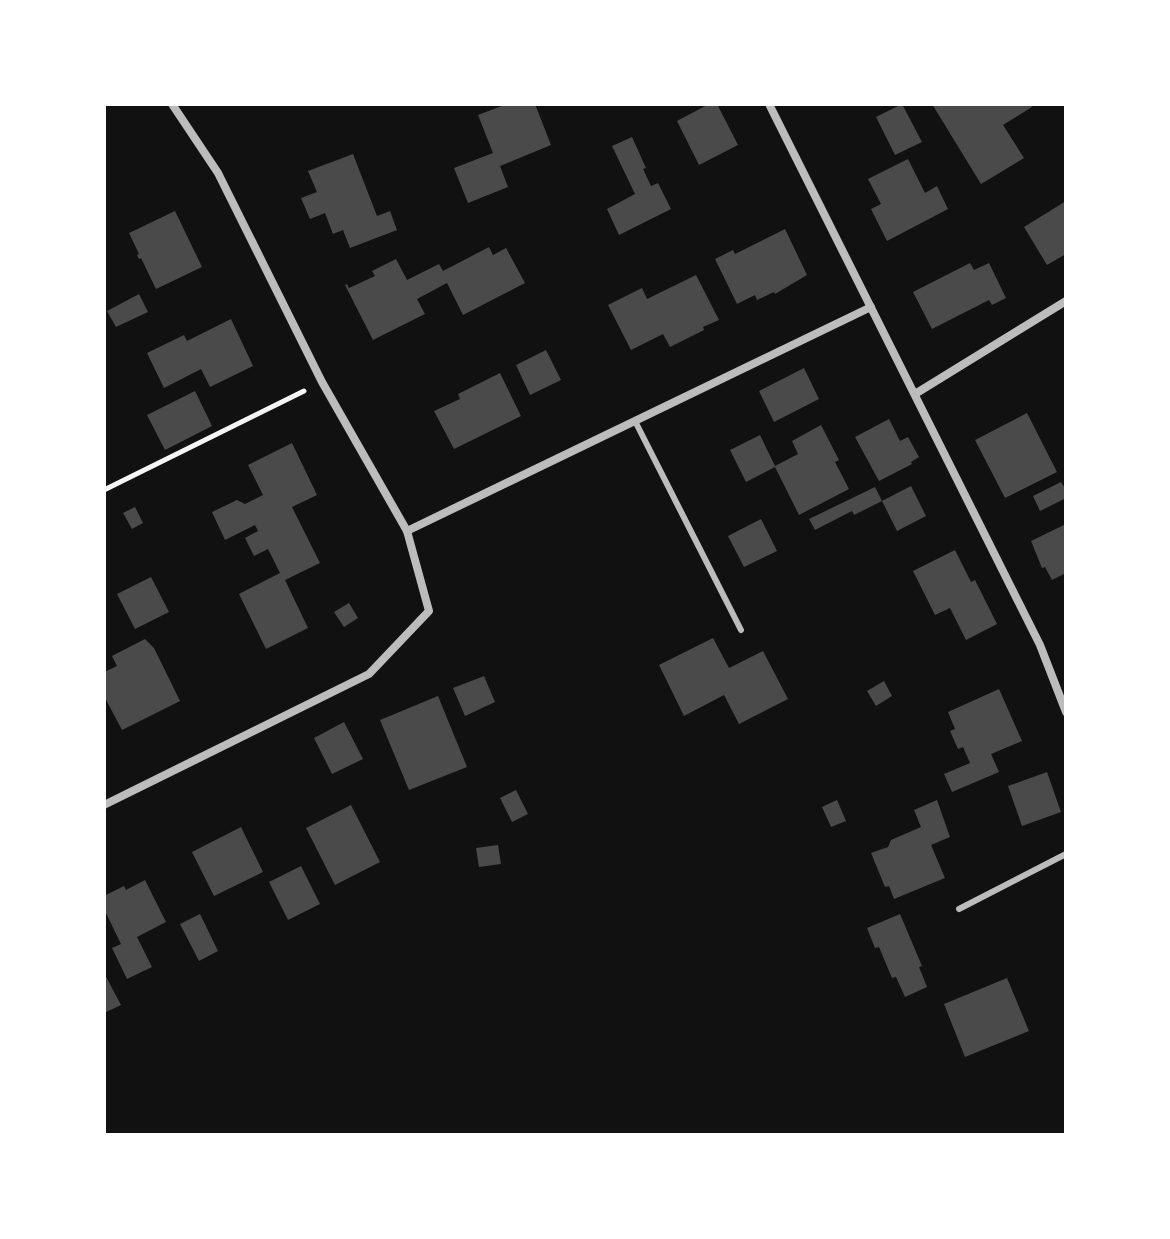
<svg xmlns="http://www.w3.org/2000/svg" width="1170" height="1239" font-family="'Nunito Sans',sans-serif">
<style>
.building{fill:#4a4a4a}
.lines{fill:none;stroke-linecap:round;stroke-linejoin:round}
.path{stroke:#f5f5f5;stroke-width:5}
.service{stroke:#bcbcbc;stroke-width:6}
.minor{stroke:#bcbcbc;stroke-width:8}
</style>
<rect width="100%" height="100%" fill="#111"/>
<g class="building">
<path d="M507 104H535L551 145 500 166 508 187 468 203 454 168 493 153 478 115Z"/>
<path d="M709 104H717L738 145 699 165 677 121Z"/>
<path d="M902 104 922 142 895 155 876 117Z"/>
<path d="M932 104H1030L1032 107 1003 125 1024 158 981 184Z"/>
<path d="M632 137 646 168 643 169 651 186 658 183 671 209 619 235 607 209 635 194 612 146Z"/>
<path d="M353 154 377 216 390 211 397 230 350 248 343 230 333 234 325 213 310 219 301 198 317 192 308 171Z"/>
<path d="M908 159 925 193 937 186 948 209 887 241 871 209 881 204 868 179Z"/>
<path d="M1066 201V254L1047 265 1024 227Z"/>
<path d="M175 211 202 267 156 289 141 258 139 259 137 255 139 254 129 233Z"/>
<path d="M785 229 807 275 775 294 774 292 757 300 755 295 737 304 715 259 733 250 735 254Z"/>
<path d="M489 247 493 255 506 248 525 283 463 315 447 283 417 299 425 314 373 340 345 285 347 284 349 288 375 276 372 271 396 259 407 280 439 264 443 271Z"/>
<path d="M970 263 974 270 989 263 1006 298 992 305 989 300 932 329 913 292Z"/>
<path d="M696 275 719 320 703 327 704 330 670 347 663 334 631 350 608 305 642 288 647 299Z"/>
<path d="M139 294 148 312 116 327 107 311Z"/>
<path d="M231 319 253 366 210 387 201 369 164 388 147 353 184 335 187 341Z"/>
<path d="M546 350 561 380 530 395 516 365Z"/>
<path d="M804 368 819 399 774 422 759 391Z"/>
<path d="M500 373 521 416 454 449 434 411 460 399 458 394Z"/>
<path d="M195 391 212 426 165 450 147 415Z"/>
<path d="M1027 413 1057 472 1005 498 975 440Z"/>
<path d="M889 419 900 441 908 437 919 457 911 462 912 464 879 481 855 437Z"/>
<path d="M821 425 839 460 835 462 849 489 799 515 775 467 746 482 730 450 760 435 775 466 798 454 792 441Z"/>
<path d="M292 443 317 495 292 507 320 563 285 580 308 628 266 649 239 594 280 573 268 549 254 556 245 538 258 531 255 525 225 540 212 512 237 500 245 504 263 495 248 465Z"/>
<path d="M1061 482 1066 490V498L1040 511 1033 496Z"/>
<path d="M911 486 926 516 897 531 882 501Z"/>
<path d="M875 487 882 501 854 515 852 511 815 530 809 519Z"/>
<path d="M135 507 143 523 132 529 123 513Z"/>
<path d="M761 519 777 551 744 567 728 536Z"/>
<path d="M1066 524V573L1052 580 1045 567 1042 568 1031 541Z"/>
<path d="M955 550 971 582 975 580 997 624 966 640 950 608 935 615 913 571Z"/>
<path d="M151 577 169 612 135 629 117 594Z"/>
<path d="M349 603 358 618 344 627 334 612Z"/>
<path d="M713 638 729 668 763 651 788 699 739 724 724 695 684 716 659 665Z"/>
<path d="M145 639 154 648 180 701 122 730 104 696V672L117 666 112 656Z"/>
<path d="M484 676 495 702 465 716 453 688Z"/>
<path d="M884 681 892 696 876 706 867 691Z"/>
<path d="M999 689 1022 741 991 754 999 772 952 792 944 774 970 763 963 747 958 749 950 731 955 729 948 712Z"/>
<path d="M438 696 467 767 409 790 380 720Z"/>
<path d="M344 722 363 759 332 774 314 738Z"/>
<path d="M1047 772 1061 812 1022 826 1008 786Z"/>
<path d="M516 790 528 814 512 822 500 798Z"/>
<path d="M837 800 846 821 831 827 822 807Z"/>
<path d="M937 800 950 837 931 845 945 878 894 899 889 886 885 887 871 853 888 847 891 840 921 827 914 810Z"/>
<path d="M351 805 380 862 335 885 306 828Z"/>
<path d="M241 827 263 872 214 896 192 852Z"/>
<path d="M498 845 501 864 479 867 476 848Z"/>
<path d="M301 866 320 904 288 920 269 882Z"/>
<path d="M145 880 166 922 137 937 152 967 127 979 112 948 121 944 104 909V896L124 886 126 890Z"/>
<path d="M200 914 218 951 199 961 180 924Z"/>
<path d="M900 914 922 966 919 967 927 987 905 997 896 977 892 978 879 947 875 948 867 928Z"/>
<path d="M104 973 121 1005 104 1013Z"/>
<path d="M1007 978 1029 1031 965 1057 944 1004Z"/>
</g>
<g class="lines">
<path class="path" d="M104 490 304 391"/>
<g class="service">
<path d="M635 421 741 630"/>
<path d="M959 909 1066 854"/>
</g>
<g class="minor">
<path d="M769 104 1040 645 1066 712"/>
<path d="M915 394 1066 301"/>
<path d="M407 531 871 307"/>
<path d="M104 805 369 674 429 611 407 531 322 382 218 173 172 104"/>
</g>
</g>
<rect width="1170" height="1239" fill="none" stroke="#ffffff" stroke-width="212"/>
</svg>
